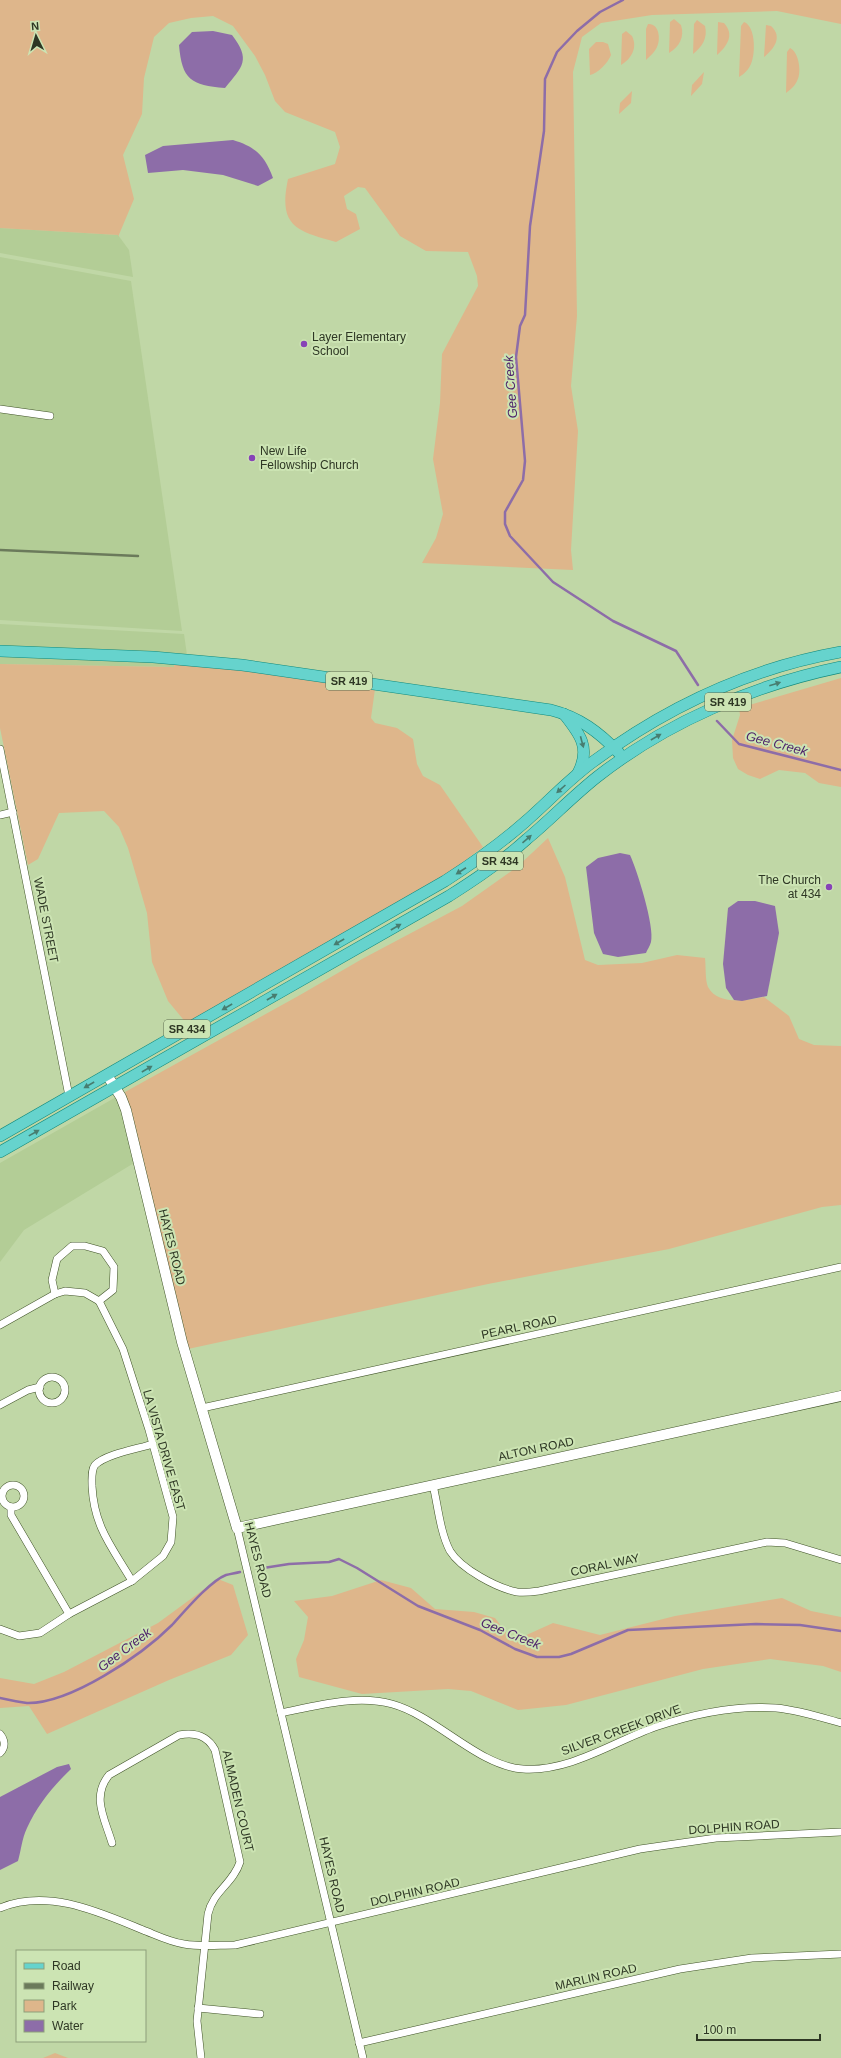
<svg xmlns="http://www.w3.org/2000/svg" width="841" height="2058" font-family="Helvetica,sans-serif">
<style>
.built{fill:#b3cd96}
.green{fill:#deb68b}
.water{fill:#8d6da8}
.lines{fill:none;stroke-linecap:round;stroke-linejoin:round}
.stream{stroke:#8d6da8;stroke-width:2.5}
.street-casing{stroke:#3f5227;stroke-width:8}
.secondary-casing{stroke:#3f5227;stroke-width:11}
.primary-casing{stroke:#10897c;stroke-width:12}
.street{stroke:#fff;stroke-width:7}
.secondary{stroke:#fff;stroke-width:10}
.primary{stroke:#66d3cd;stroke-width:11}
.rail{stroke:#6b7a5b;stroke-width:2.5}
.oneway{fill:#477d70}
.poi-dot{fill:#8743b7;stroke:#cce4b3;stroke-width:1.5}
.labels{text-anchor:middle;stroke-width:4;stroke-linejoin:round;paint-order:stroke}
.shield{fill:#cce4b3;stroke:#5d6b4f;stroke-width:1}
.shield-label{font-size:11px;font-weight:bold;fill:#2e3724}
.poi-label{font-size:12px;fill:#2e3724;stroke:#cce4b3;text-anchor:start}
.street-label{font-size:12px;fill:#2e3724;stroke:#cce4b3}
.water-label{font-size:13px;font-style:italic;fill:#4e236b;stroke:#cce4b3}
</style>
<rect width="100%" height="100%" fill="#c0d7a6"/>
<g class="built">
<path d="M0 228 118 235 129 250 133 277 0 253Z"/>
<path d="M0 257 131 281 182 631 0 620Z"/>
<path d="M0 624 184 634 187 655 0 646Z"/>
<path d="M0 656 153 662 174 664V667L0 664Z"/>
<path d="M118 1096 134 1163 24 1230 0 1262V1163Z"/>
</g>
<g class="green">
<path d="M0 0H841V24L777 11 652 15 601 23 582 37 573 72 577 316 571 386 578 431 571 550 573 570 422 563 436 538 443 514 433 459 440 403 442 354 478 286 477 276 468 252 426 251 400 236 365 188 358 187 344 196 347 209 356 214 360 229 336 242C296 231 278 226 288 179L335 164 340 147 335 132 285 112 275 101 265 75 255 56 233 26 213 16 191 18 169 23 154 37 144 78 142 114 123 155 134 199 118 237V235L0 228Z"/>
<path d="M674 19 681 25C685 37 679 47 669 53L670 22Z"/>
<path d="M697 20 705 26C708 38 702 47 693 54L694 24Z"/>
<path d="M718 22 724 23C735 35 727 46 717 55Z"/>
<path d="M744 22C756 26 756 56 750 66 748 70 743 75 739 77L741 26Z"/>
<path d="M648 24C659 23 661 39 657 47 655 52 650 56 646 60V29Z"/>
<path d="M766 25 771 26C783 37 774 49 764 57Z"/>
<path d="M626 31 632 36C638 48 631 59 621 65L622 34Z"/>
<path d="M596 42H603L608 44 611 55C608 63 598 73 590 75L589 49Z"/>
<path d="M790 48C799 52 802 73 797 81 795 86 790 90 786 93L787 52Z"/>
<path d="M704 72 702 84 691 96 692 85Z"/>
<path d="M632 91 631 103 619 114 620 103Z"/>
<path d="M0 664 174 667V664L243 670 375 689 371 718 375 723 397 728 413 739 417 764 423 776 440 785 483 847 451 871 187 1024 168 1001 152 962 147 913 128 848 119 827 104 811 59 813 38 859 28 865 0 728Z"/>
<path d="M841 678V787L819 783 805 773 779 770 760 779 748 775 738 769 733 758 732 740 740 715 739 708Z"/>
<path d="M548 838 565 877 585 960 598 965 642 963 677 955 705 958C706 966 705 980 708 987 718 1006 747 1000 764 997L789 1016 799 1039 814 1045 841 1046V1205L822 1207 669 1249 488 1284 188 1349 125 1092 300 995 362 959 462 906 517 867Z"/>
<path d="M218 1579 233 1585 248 1635 231 1655 169 1680 47 1734 29 1706 0 1708V1678L34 1684 64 1672 158 1623Z"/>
<path d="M381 1580 411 1588 435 1609 474 1612 495 1618 511 1639 522 1637 553 1623 600 1635 675 1616 782 1598 811 1611 841 1617V1672L823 1666 770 1659 703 1669 566 1705 518 1710 471 1691 448 1689 362 1694 299 1677 296 1659 304 1640 308 1617 294 1601 332 1596Z"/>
<path d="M55 2053 68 2058H43Z"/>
</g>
<g class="water">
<path d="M213 31 232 35C251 60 243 66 225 88 191 85 182 80 179 45L192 32Z"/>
<path d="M233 140C256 147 265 156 273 178L258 186 223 175 183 170 148 173 145 155 163 146Z"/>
<path d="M620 853 630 855C637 870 655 927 651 942 650 946 647 950 646 953L618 957 603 954 594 933 586 867 598 858Z"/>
<path d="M738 901H755L775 906 779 933 767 996 742 1001 734 1000 726 988 723 964 728 908Z"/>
<path d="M69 1764 71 1769C53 1786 37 1806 27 1828 22 1838 21 1851 18 1861L0 1870V1797L57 1767Z"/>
</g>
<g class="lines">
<g class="stream">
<path d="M623 0 600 12 577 31 557 52 545 79 544 131 530 226 525 315 520 326 516 357 525 461 523 480 505 512V524L510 536 553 582 613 621 676 651 698 685"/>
<path d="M717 721 739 744 841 770"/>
<path d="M257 1569 289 1564 329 1562 339 1559 357 1568 418 1606 480 1630 515 1649 537 1657H559L571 1654 628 1630 756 1624 800 1625 841 1631"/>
<path d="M0 1698C9 1700 18 1702 27 1703 70 1704 142 1655 172 1625 184 1612 210 1581 226 1575 230 1574 236 1573 240 1572"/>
</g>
<defs>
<g id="street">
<path d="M0 409 50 416"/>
<path d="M0 749 69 1096"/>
<path d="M0 815 13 812"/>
<path d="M55 1294 52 1280 57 1259 72 1246H85L103 1251 114 1267 113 1290 99 1301"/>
<path d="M0 1325 55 1294 65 1291 85 1293 99 1301 123 1349 149 1430 173 1517 171 1542 163 1556 132 1581 69 1614 40 1633 19 1636 0 1629"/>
<circle cx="52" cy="1390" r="13"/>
<path d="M0 1405 28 1390 40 1387"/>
<path d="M202 1408 841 1267"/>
<circle cx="13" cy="1496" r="11"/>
<path d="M433 1485C438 1506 440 1532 450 1551 461 1569 497 1588 517 1592 524 1593 532 1592 539 1591L767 1542 785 1543 841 1560"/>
<path d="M11 1507V1515L69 1614"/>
<path d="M237 1528 363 2058"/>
<path d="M132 1581C112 1547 94 1527 92 1486 92 1479 91 1470 95 1465 106 1454 137 1449 153 1444"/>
<path d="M281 1713C315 1706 357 1694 392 1704 436 1716 478 1766 523 1769 570 1772 613 1742 655 1727 693 1714 736 1705 776 1708 798 1710 820 1717 841 1723"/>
<path d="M0 1734C5 1740 6 1747 0 1753"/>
<path d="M112 1843C105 1819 91 1797 109 1775L179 1735C195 1732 207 1735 215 1750L240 1862C233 1884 213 1891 208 1914L197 2021 201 2058"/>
<path d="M0 1908C48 1888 99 1912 143 1930 156 1935 170 1942 184 1944 200 1947 218 1945 235 1945L640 1849 716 1838 841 1832"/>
<path d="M198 2008 260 2014"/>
<path d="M359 2043 680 1969 752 1958 841 1954"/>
</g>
<path id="secondary" d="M107 1075 121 1097 126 1110 182 1342 237 1528 841 1396"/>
<g id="primary">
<path d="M0 651 153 657 242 665 551 710C579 717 599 732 619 753"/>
<path d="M564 714C580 734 591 748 578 773"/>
<path d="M0 1136 445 881C473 863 500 844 525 822 548 802 569 779 594 761 667 707 751 668 841 652"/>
<path d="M0 1152 449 896C476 879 503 861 527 839 551 819 573 796 597 777 667 722 754 685 841 667"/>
</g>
</defs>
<use href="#street" class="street-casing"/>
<use href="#secondary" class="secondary-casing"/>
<use href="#primary" class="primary-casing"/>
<use href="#street" class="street"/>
<use href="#secondary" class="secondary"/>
<use href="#primary" class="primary"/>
<path class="rail" d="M0 550 138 556"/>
</g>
<defs><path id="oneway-solid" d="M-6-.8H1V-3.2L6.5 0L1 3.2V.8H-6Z"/></defs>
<g class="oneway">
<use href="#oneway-solid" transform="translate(775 684) rotate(-18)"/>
<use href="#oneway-solid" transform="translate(656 737) rotate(-30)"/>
<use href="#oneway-solid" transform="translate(582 742) rotate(75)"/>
<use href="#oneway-solid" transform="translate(561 789) rotate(138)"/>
<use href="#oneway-solid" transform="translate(527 839) rotate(-41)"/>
<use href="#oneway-solid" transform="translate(461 871) rotate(147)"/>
<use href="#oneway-solid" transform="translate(396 927) rotate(-30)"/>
<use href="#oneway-solid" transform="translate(339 942) rotate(150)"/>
<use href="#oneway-solid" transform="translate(272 997) rotate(-30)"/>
<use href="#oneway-solid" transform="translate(227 1007) rotate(150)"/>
<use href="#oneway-solid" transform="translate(147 1069) rotate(-30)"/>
<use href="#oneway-solid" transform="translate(89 1085) rotate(150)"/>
<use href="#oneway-solid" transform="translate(34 1133) rotate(-29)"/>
</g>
<g class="poi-dot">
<circle cx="304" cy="344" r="4"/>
<circle cx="252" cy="458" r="4"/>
<circle cx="829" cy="887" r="4"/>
</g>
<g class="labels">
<g class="shield">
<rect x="326" y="672" width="46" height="18" rx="3"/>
<rect x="705" y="693" width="46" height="18" rx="3"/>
<rect x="477" y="852" width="46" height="18" rx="3"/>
<rect x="164" y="1020" width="46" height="18" rx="3"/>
</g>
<g class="shield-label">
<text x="349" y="685">SR 419</text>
<text x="728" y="706">SR 419</text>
<text x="500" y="865">SR 434</text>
<text x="187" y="1033">SR 434</text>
</g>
<g class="poi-label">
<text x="312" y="341">Layer Elementary<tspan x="312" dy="14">School</tspan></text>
<text x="260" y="455">New Life<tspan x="260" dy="14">Fellowship Church</tspan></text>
<text x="821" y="884" text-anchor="end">The Church<tspan x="821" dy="14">at 434</tspan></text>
</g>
<g class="street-label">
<text transform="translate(46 920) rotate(79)" y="4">WADE STREET</text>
<text transform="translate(172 1247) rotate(76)" y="4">HAYES ROAD</text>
<text transform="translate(519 1327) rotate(-12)" y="4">PEARL ROAD</text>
<text transform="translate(536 1449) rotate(-12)" y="4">ALTON ROAD</text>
<text transform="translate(164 1450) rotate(74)" y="4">LA VISTA DRIVE EAST</text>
<text transform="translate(258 1560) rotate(76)" y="4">HAYES ROAD</text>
<text transform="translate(605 1565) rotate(-12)" y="4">CORAL WAY</text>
<text transform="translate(621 1730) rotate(-20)" y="4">SILVER CREEK DRIVE</text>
<text transform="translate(238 1801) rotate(77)" y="4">ALMADEN COURT</text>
<text transform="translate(734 1827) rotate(-4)" y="4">DOLPHIN ROAD</text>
<text transform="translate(332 1875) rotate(77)" y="4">HAYES ROAD</text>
<text transform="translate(415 1892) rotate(-13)" y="4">DOLPHIN ROAD</text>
<text transform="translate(596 1977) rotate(-13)" y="4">MARLIN ROAD</text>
</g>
<g class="water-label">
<text transform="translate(510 387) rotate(-94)" y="5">Gee Creek</text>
<text transform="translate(777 743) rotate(15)" y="5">Gee Creek</text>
<text transform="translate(511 1633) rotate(22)" y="5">Gee Creek</text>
<text transform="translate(124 1649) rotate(-37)" y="5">Gee Creek</text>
</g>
</g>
<rect x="16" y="1950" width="130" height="92" fill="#cce4b3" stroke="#8d9f7a"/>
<rect x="24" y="1963" width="20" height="6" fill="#66d3cd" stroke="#8d9f7a"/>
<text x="52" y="1970" font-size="12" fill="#2e3724">Road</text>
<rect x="24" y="1983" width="20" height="6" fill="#6b7a5b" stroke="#8d9f7a"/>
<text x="52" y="1990" font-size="12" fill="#2e3724">Railway</text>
<rect x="24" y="2000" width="20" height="12" fill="#deb68b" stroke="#8d9f7a"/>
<text x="52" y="2010" font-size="12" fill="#2e3724">Park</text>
<rect x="24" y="2020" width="20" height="12" fill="#8d6da8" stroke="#8d9f7a"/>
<text x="52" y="2030" font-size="12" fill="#2e3724">Water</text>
<g transform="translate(36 36) rotate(355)" stroke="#cce4b3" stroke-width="3" paint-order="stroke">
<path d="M0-3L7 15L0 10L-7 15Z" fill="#2e3724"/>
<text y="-6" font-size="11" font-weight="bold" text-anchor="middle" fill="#2e3724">N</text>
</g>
<path d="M697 2034v6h123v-6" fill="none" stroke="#2e3724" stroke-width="2"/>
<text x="703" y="2034" font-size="12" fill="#2e3724" stroke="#cce4b3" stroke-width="3" paint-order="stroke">100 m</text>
</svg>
